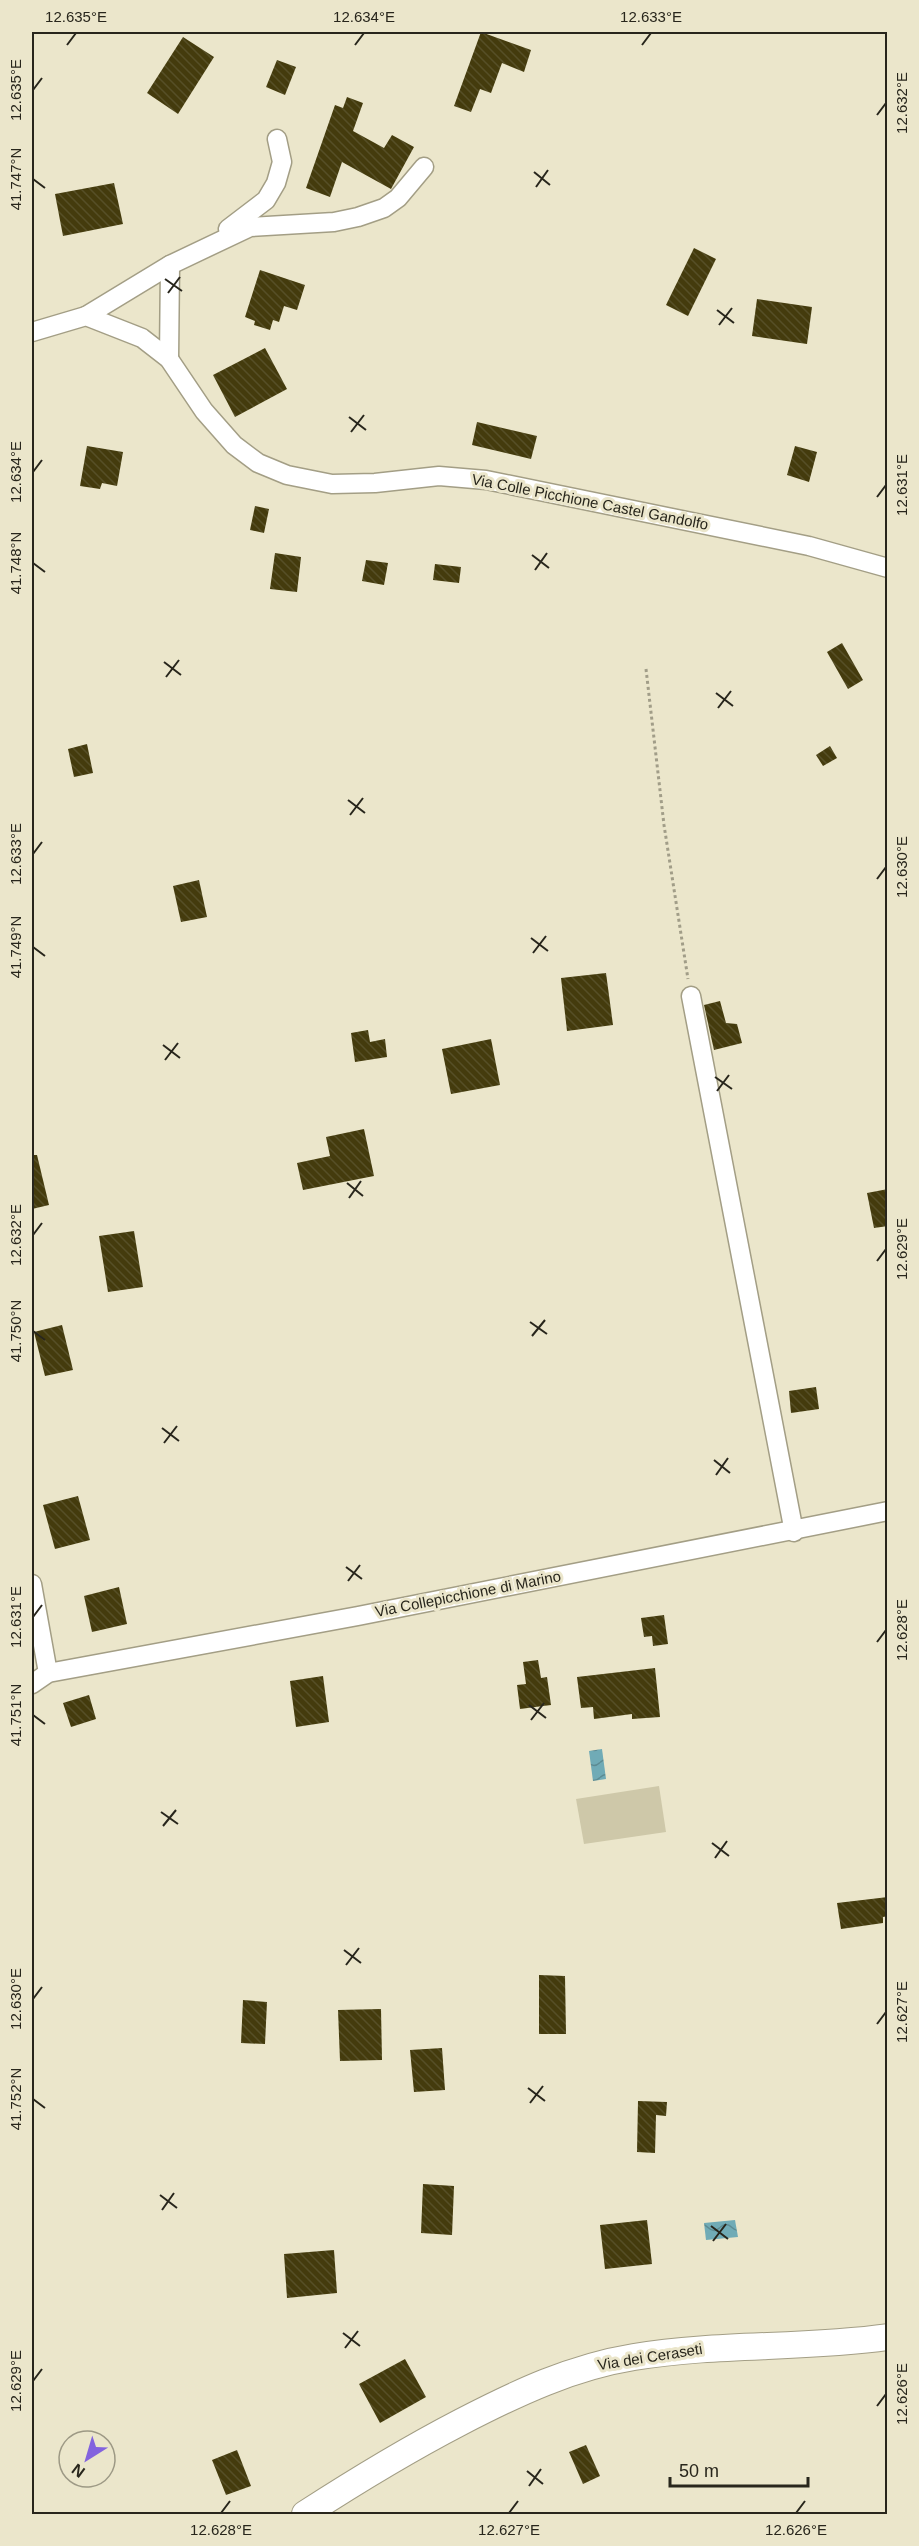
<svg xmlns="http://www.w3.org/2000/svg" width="919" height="2546" font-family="Arial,sans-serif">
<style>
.park{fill:#cec8a9}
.water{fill:url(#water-waves)}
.building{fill:url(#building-back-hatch)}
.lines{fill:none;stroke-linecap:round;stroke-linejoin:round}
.street-casing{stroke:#a39e85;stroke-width:21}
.secondary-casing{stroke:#a39e85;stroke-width:28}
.path{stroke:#a19d88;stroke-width:3;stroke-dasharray:3 3;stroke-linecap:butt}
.street{stroke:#fff;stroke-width:18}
.secondary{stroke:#fff;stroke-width:26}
.ticks{fill:none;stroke:#28261c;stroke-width:2}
.labels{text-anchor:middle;stroke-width:6;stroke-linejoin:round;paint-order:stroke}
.street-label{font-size:15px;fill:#28261c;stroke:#ebe6cb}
.neatline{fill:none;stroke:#28261c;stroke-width:2}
.ticks-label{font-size:15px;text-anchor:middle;fill:#28261c}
</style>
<defs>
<pattern id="water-waves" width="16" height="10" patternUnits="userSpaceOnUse" patternTransform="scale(1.5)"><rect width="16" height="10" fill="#70abb6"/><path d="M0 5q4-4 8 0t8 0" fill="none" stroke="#5c8b93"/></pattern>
<pattern id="building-back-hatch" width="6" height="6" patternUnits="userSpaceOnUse" patternTransform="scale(1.5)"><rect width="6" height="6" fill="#443b0d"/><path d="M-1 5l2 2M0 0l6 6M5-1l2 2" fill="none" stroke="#564f27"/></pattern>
</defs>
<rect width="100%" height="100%" fill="#ebe6cb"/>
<path class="park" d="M659 1786 666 1832 584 1844 576 1799Z"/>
<g class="water">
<path d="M602 1749 606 1779 593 1781 589 1751Z"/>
<path d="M735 2220 738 2237 706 2240 704 2223Z"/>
</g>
<g class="building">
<path d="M481 32 531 50 524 72 502 63 491 93 480 89 471 112 454 106Z"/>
<path d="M183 37 214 57 178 114 147 93Z"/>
<path d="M277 60 296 67 285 95 266 87Z"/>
<path d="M347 97 363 103 353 131 384 148 392 135 414 147 391 189 342 162 330 197 306 188 335 105 343 108Z"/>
<path d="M114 183 123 224 63 236 55 194Z"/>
<path d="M694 248 716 259 688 316 666 305Z"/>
<path d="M260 270 305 285 297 310 284 306 279 322 273 320 270 330 254 325 255 321 245 317Z"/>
<path d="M757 299 812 307 807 344 752 336Z"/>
<path d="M265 348 287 389 235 417 213 375Z"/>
<path d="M477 422 537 436 531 459 472 445Z"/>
<path d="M87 446 123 452 117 486 102 483 100 489 80 486Z"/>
<path d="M795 446 817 452 809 482 787 475Z"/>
<path d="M255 506 269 509 264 533 250 530Z"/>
<path d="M275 553 301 557 297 592 270 589Z"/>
<path d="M366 560 388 563 384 585 362 581Z"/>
<path d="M435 564 461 567 459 583 433 580Z"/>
<path d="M842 643 863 680 848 689 827 652Z"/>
<path d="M87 744 93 773 74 777 68 749Z"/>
<path d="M830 746 837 758 823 766 816 755Z"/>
<path d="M199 880 207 917 181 922 173 886Z"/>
<path d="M606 973 613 1025 567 1031 561 978Z"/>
<path d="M720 1001 726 1023 737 1024 742 1043 714 1050 704 1005Z"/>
<path d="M368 1030 370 1042 385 1039 387 1057 355 1062 351 1033Z"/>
<path d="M491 1039 500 1085 451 1094 442 1049Z"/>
<path d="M364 1129 374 1176 303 1190 297 1163 330 1156 326 1137Z"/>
<path d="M32 1155H37L49 1205 32 1209Z"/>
<path d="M888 1189V1226L874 1228 867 1193Z"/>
<path d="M134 1231 143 1287 108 1292 99 1236Z"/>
<path d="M62 1325 73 1370 45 1376 34 1332Z"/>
<path d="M816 1387 819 1409 791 1413 789 1391Z"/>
<path d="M78 1496 90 1540 55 1549 43 1505Z"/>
<path d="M119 1587 127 1624 92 1632 84 1596Z"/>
<path d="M664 1615 668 1644 653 1646 652 1636 644 1637 641 1618Z"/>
<path d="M538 1660 541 1678 547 1677 551 1705 520 1709 517 1685 526 1684 523 1662Z"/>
<path d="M655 1668 660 1717 632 1719V1714L594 1719 593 1707 581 1708 577 1677Z"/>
<path d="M323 1676 329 1722 296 1727 290 1681Z"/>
<path d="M89 1695 96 1719 71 1727 63 1703Z"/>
<path d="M888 1897V1916L883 1917V1923L841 1929 837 1903Z"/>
<path d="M539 1975 565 1976 566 2034H539Z"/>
<path d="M243 2000 267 2002 265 2044 241 2043Z"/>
<path d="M381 2009 382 2060 340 2061 338 2010Z"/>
<path d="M442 2048 445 2090 414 2092 410 2050Z"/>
<path d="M638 2101 667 2102 666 2116 656 2115 655 2153 637 2152Z"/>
<path d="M423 2184 454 2186 452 2235 421 2233Z"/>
<path d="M647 2220 652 2264 605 2269 600 2225Z"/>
<path d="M334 2250 337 2293 287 2298 284 2254Z"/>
<path d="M405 2359 426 2397 380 2423 359 2384Z"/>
<path d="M586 2445 600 2476 583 2484 569 2452Z"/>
<path d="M237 2450 251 2486 226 2495 212 2460Z"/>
</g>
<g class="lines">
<defs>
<g id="street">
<path d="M228 229 266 200 276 183 282 162 277 139"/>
<path d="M86 316 170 265 250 227 334 222 358 217 384 208 398 198 424 167"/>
<path d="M32 332 86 316 142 338 169 359 204 411 234 445 258 463 287 475 332 484 375 483 439 476 486 480 809 546 888 568"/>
<path d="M169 359 170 265"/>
<path d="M691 996 794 1532"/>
<path d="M32 1584 48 1673"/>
<path d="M32 1684 48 1673 358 1616 888 1511"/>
</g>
<path id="secondary" d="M305 2514C356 2481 407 2450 461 2422 517 2393 572 2367 634 2357 718 2343 804 2349 888 2337"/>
</defs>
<use href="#street" class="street-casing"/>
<use href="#secondary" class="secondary-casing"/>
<path class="path" d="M646 669 664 825 688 979"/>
<use href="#street" class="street"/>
<use href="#secondary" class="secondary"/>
</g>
<path class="ticks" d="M67 45 76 33M355 45 364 33M642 45 651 33M33 90 42 78M877 115 886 103M534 172 550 185M33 179 45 188M536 187 548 170M165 279 182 291M168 293 180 277M717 310 734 323M719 325 732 308M349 417 366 430M351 432 364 415M33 472 42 460M877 497 886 485M532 555 549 568M33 563 45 572M535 570 547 553M164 662 181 675M166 677 179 660M716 693 733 706M718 708 731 691M348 800 365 813M350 815 363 798M33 854 42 842M877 879 886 867M531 938 548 951M33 947 45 956M533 953 546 936M163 1045 180 1058M165 1060 178 1043M715 1077 732 1089M717 1091 729 1075M347 1183 363 1196M349 1198 361 1181M33 1235 42 1223M877 1261 886 1249M530 1322 547 1334M33 1331 45 1340M532 1336 545 1320M162 1428 179 1441M164 1443 177 1426M714 1460 730 1473M716 1475 728 1458M346 1567 362 1579M348 1581 360 1565M33 1617 42 1605M877 1642 886 1630M529 1705 546 1718M33 1715 45 1724M531 1720 544 1703M161 1812 178 1824M163 1826 176 1810M712 1843 729 1856M715 1858 727 1841M344 1950 361 1963M346 1965 359 1948M33 1999 42 1987M877 2024 886 2012M528 2088 545 2101M33 2099 45 2108M530 2103 543 2086M160 2195 177 2208M162 2210 174 2193M711 2226 728 2239M713 2241 726 2224M343 2333 360 2346M345 2348 358 2331M33 2381 42 2369M877 2406 886 2394M527 2471 543 2484M529 2486 541 2469M221 2513 230 2501M509 2513 518 2501M796 2513 805 2501"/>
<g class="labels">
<g class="street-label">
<text transform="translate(590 502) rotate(11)" y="5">Via Colle Picchione Castel Gandolfo</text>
<text transform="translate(468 1594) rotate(-11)" y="5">Via Collepicchione di Marino</text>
<text transform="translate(650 2357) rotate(-9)" y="5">Via dei Ceraseti</text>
</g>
</g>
<rect width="919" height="2546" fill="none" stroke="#ebe6cb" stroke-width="66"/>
<g transform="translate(87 2459) rotate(217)"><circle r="28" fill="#ebe6cb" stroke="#9d9985" stroke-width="1.5"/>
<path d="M0-4.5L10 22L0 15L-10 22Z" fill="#8363de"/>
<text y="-9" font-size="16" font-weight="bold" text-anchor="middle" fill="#28261c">N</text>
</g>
<path d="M670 2477v9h138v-9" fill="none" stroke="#28261c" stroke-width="3"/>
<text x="679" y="2477" font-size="18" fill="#28261c" stroke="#ebe6cb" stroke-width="4.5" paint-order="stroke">50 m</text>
<rect x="33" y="33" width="853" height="2480" class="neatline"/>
<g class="ticks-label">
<text x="76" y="22">12.635°E</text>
<text x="364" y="22">12.634°E</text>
<text x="651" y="22">12.633°E</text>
<text transform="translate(16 90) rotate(-90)" y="5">12.635°E</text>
<text transform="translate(902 103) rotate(-90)" y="5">12.632°E</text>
<text transform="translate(16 179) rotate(-90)" y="5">41.747°N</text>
<text transform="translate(16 472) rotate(-90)" y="5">12.634°E</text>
<text transform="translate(902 485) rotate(-90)" y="5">12.631°E</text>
<text transform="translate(16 563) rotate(-90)" y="5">41.748°N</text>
<text transform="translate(16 854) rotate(-90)" y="5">12.633°E</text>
<text transform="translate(902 867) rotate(-90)" y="5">12.630°E</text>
<text transform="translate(16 947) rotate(-90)" y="5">41.749°N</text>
<text transform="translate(16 1235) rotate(-90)" y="5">12.632°E</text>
<text transform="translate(902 1249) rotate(-90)" y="5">12.629°E</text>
<text transform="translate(16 1331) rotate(-90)" y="5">41.750°N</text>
<text transform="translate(16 1617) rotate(-90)" y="5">12.631°E</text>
<text transform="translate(902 1630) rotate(-90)" y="5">12.628°E</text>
<text transform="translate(16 1715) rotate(-90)" y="5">41.751°N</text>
<text transform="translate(16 1999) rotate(-90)" y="5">12.630°E</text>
<text transform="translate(902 2012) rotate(-90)" y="5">12.627°E</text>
<text transform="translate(16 2099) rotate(-90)" y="5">41.752°N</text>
<text transform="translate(16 2381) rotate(-90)" y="5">12.629°E</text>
<text transform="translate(902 2394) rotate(-90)" y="5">12.626°E</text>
<text x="221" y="2535">12.628°E</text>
<text x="509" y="2535">12.627°E</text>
<text x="796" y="2535">12.626°E</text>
</g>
</svg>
